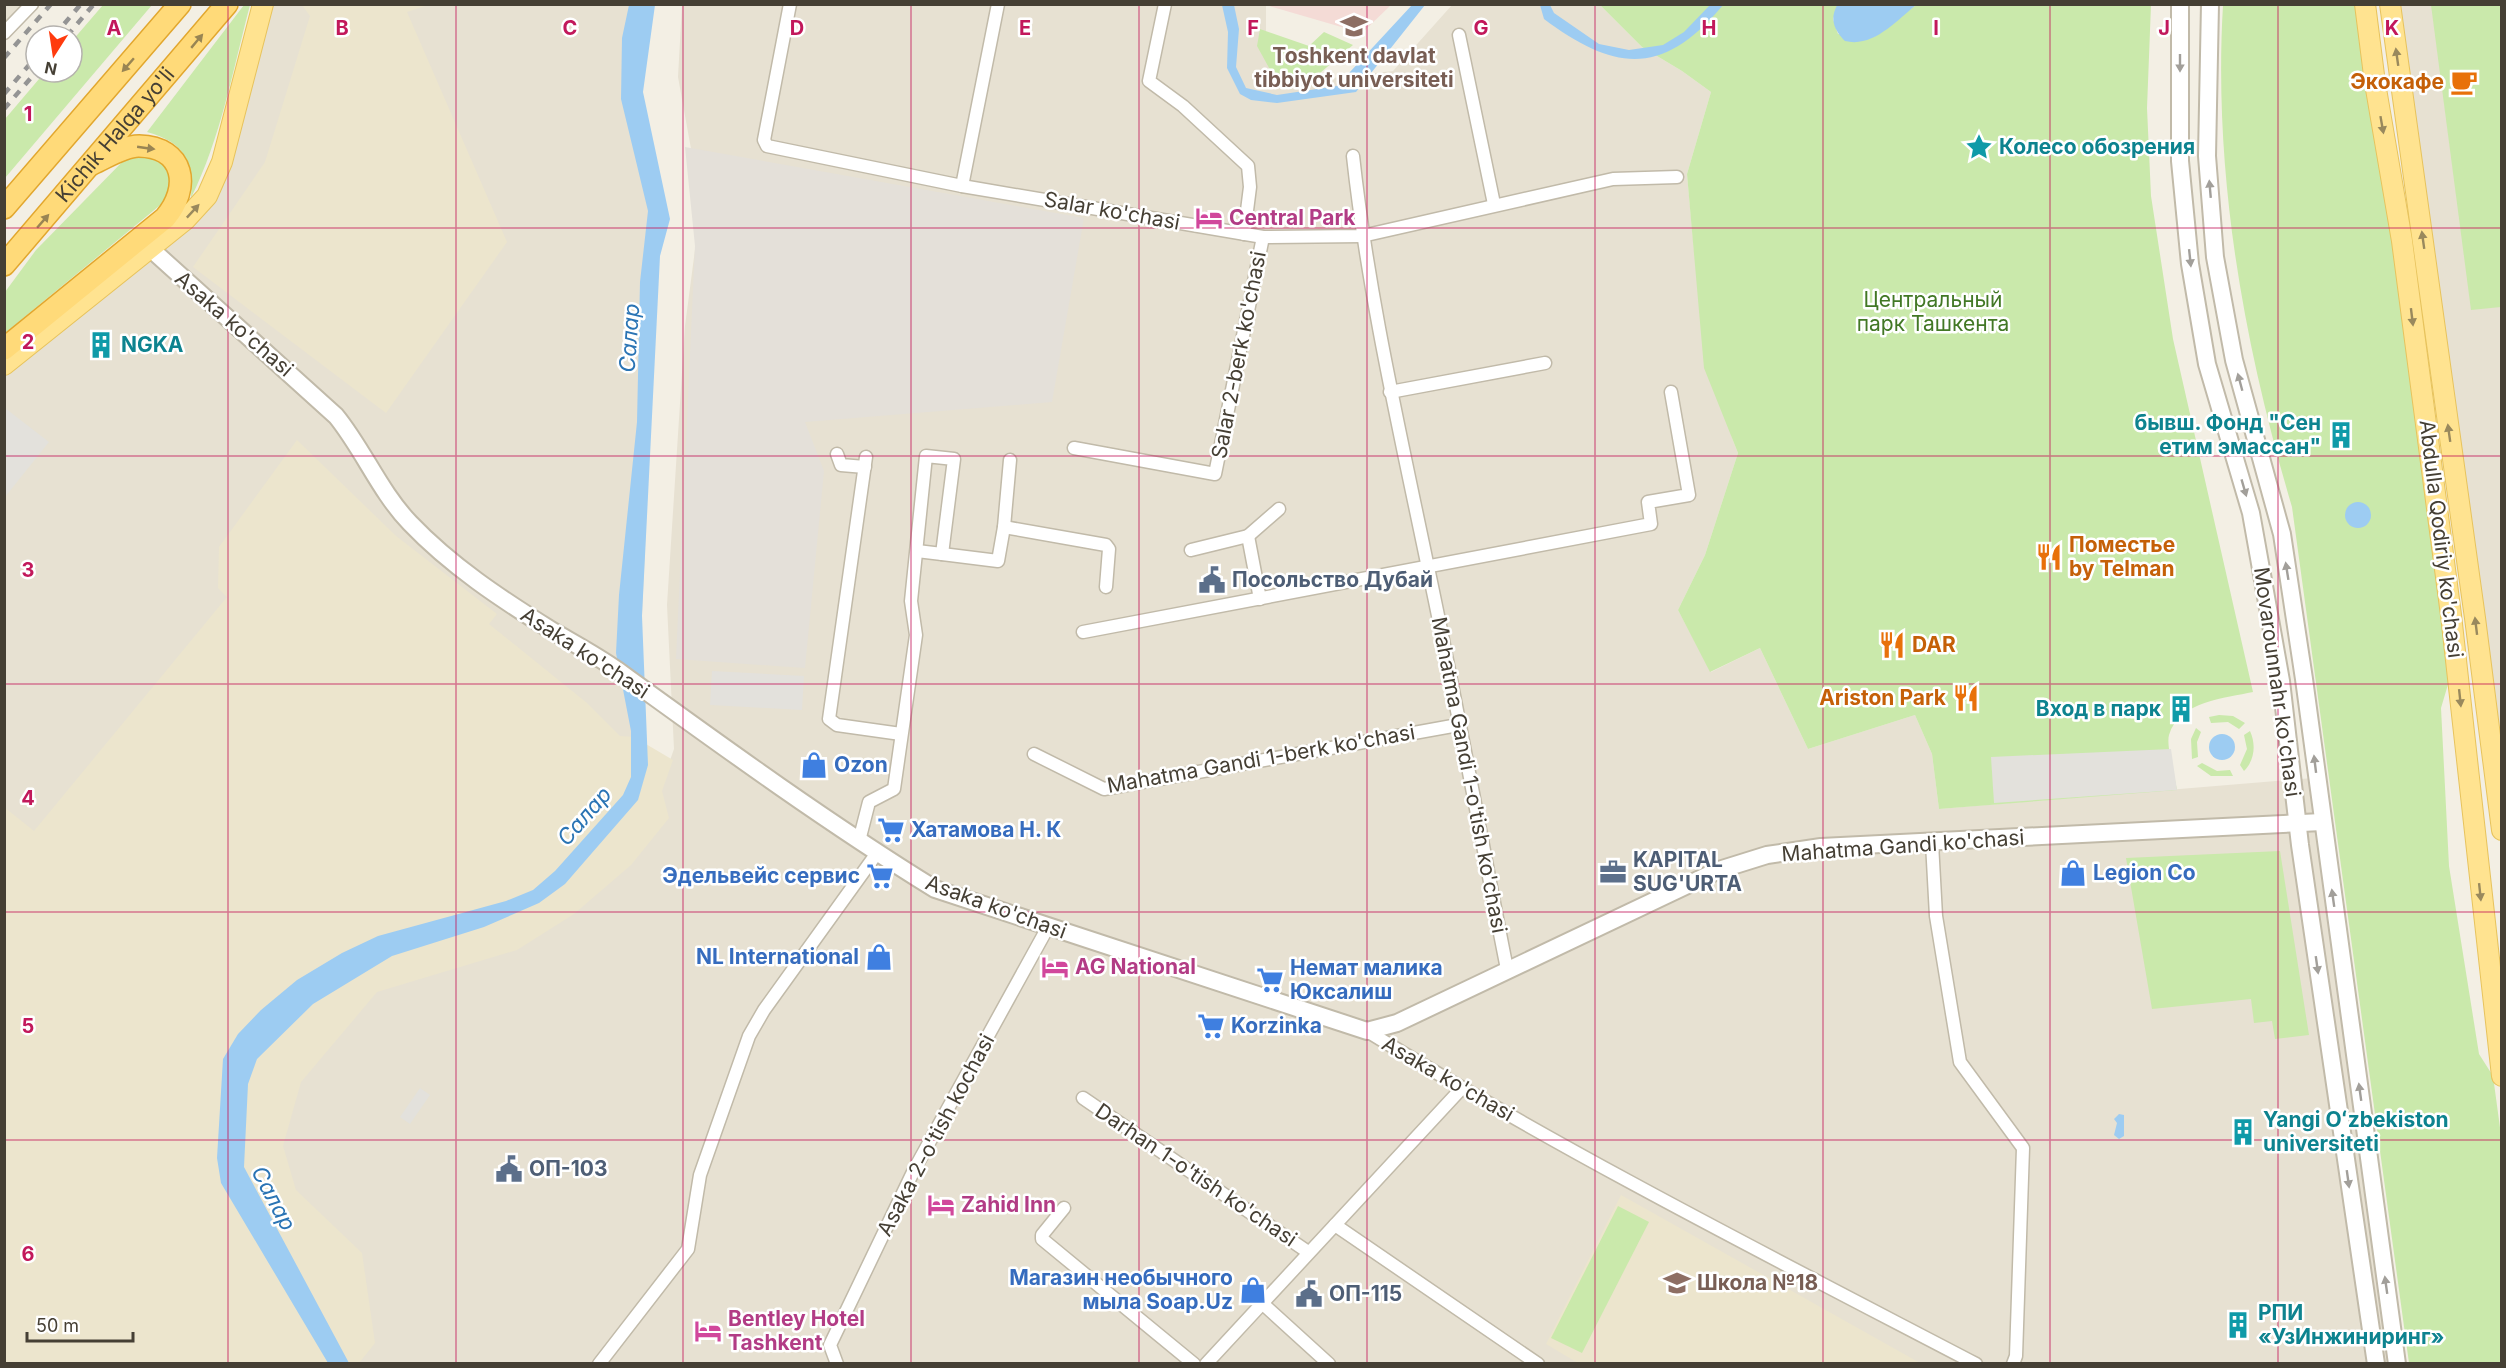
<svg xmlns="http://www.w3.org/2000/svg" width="2506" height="1368" font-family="Inter,sans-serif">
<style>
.residential{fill:#e7e1d2}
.industrial{fill:#e4e0d9}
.education{fill:#ece5cd}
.medical{fill:#f4dbd6}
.green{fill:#cae9ab}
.parking{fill:#e3e1dc}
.water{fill:#9dccf2}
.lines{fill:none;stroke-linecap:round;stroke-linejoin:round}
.minor-casing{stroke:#c1baa9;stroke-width:15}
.tertiary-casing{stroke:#c1baa9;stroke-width:20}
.primary-casing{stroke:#e7c35d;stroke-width:22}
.trunk-casing{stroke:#e2a72e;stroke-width:24}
.minor{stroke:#fff;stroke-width:12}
.tertiary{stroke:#fff;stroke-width:16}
.primary{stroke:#ffe390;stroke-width:20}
.trunk{stroke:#ffda79;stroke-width:21}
.rail{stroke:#949494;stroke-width:4.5;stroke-dasharray:8 8;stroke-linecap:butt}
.oneway{fill:#998553}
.oneway2{fill:#99895d}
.oneway3{fill:#a29f9a}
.grid{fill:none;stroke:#c2185b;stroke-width:1.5;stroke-opacity:0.55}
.labels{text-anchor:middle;stroke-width:5;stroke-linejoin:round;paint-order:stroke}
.education-label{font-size:21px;font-weight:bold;fill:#785e54;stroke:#fff}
.food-label{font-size:21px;font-weight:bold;fill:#c56008;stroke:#fff;text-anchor:end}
.street-label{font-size:21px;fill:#453f34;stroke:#fff}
.culture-label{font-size:21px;font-weight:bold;fill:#0d838f;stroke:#fff;text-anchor:start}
.hotel-label{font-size:21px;font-weight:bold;fill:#b23c85;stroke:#fff;text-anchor:start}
.park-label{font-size:21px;fill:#427825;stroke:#fff}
.service-label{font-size:21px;font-weight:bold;fill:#4e5e75;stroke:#fff;text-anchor:start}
.shop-label{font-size:21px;font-weight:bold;fill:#366cbe;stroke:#fff;text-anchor:start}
.water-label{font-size:22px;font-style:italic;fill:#2a74b4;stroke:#fff}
.grid-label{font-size:20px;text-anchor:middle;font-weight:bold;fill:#c2185b;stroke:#fff;stroke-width:5;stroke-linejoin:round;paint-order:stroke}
</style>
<rect width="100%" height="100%" fill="#f3efe4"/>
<g class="residential">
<path d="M263 4 644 5 633 85 660 216 635 769 663 780 674 749 667 605 685 326 701 204 678 77 682 5H1266V48L1279 73 1289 79 1306 81 1393 71 1452 5H1600L1642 47 1682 71 1711 92 1687 174 1694 250 1732 438 1738 453 1705 555 1678 610 1711 672 1760 648 1808 749 1915 715 1932 754 1939 809 2325 777 2403 1364H5V365L197 208Z"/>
<path d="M5 5H32L5 33Z"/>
<path d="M2390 5H2501V830Z"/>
</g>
<path class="industrial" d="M685 147 1084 218 1052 402 805 422 824 471 805 668 676 659 695 246Z"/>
<g class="education">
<path d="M302 5H428L407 12 507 242 386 413 193 267 265 162 310 16Z"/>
<path d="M297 440 396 536 497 614 489 624 587 703 620 736 634 737 673 760 662 791 669 818 631 865 574 914 517 950 377 992 301 1082 283 1146 296 1190 362 1253 375 1343 359 1363H5L4 807 34 831 227 597 218 588 219 547Z"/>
<path d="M1621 1195 1920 1363H1578L1546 1344Z"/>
</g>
<path class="medical" d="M1266 5H1391L1362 33Z"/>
<g class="green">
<path d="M103 5H152L5 178V119L45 72H72V41Z"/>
<path d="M244 5H250C233 69 221 138 191 198 194 161 184 142 147 132Z"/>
<path d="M1600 5H1838L1833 19 1838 34 1874 37 1916 5H2151L2147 108 2151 196 2173 339 2253 692C2226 698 2179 701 2169 735 2166 745 2175 778 2177 790L1939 809 1932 754 1915 715 1808 749 1760 648 1710 672 1678 610 1705 555 1738 453 1704 368 1687 174 1711 92 1682 71 1642 47Z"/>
<path d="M2223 5H2357L2438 556 2449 681 2441 708 2449 866 2479 1054 2493 1076 2501 1135V1363H2409L2292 507C2244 345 2213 175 2223 5Z"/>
<path d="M2431 5H2501V307L2471 310Z"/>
<path d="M1260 29 1309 46 1324 32 1353 45 1320 73 1274 77 1257 46Z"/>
<path d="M129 155 160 157 171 175 170 197 5 333V292L36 250Z"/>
<path d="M2219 715 2233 716 2245 723 2239 729 2228 722 2211 723 2209 717Z"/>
<path d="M2196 728 2201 732 2197 742 2198 757 2192 759 2191 739Z"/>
<path d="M2250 731C2256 744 2255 760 2244 771L2240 765 2247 749 2244 735Z"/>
<path d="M2202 763 2217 771 2230 770 2233 776H2211L2197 766Z"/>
<path d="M2280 851 2309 1035 2275 1039 2272 1021 2254 1023 2251 999 2152 1009 2126 858Z"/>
<path d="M1618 1206 1649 1222 1582 1353 1551 1338Z"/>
</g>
<g class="parking">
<path d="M5 408 49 442 5 497Z"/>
<path d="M712 671 804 676 802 710 710 705Z"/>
<path d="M2171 749 2177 790 1994 803 1991 757Z"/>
<path d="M420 1088 430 1095 410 1124 400 1117Z"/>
</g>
<g class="water">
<path d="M1838 4H1916V5C1896 21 1873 48 1845 41 1834 30 1829 18 1838 4Z"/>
<path d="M629 5H655L643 92 670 219 660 256 642 616 648 765 638 800 565 884 539 903 484 927 392 956 313 1004 257 1059 248 1084 244 1167 349 1363H328L221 1183 217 1158 223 1059 238 1034 261 1010 297 980 342 953 378 936 506 901 533 890 555 871 623 795 631 777V731L616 653 619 595 637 422 640 282 648 211 621 99 622 38Z"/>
<path d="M1222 5H1234L1239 29 1236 67 1246 88 1277 95 1337 86 1412 5H1425L1356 92 1277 103 1251 100 1240 94 1227 68 1228 32Z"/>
<path d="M1540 5H1550L1554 13 1599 44 1629 50 1663 45 1684 32 1710 5H1723C1663 77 1615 72 1544 19Z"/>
<circle cx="2358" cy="515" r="13"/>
<circle cx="2222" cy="747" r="13"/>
<path d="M2119 1114 2124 1115V1136L2119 1139 2114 1135 2117 1123 2114 1119Z"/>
</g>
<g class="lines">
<defs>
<g id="minor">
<path d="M790 4 764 140 767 146 962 186 1263 237 1362 236 1613 179 1677 177"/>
<path d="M1165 4 1149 81 1183 106 1248 166 1250 187 1244 234"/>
<path d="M4 33 32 4"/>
<path d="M1459 35 1494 204"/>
<path d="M1353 156C1368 293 1399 428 1427 563 1456 698 1480 833 1507 969"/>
<path d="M962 186 998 4"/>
<path d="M1390 392 1545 363"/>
<path d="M1074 448 1215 474 1263 237"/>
<path d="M837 454 841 465 865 467"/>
<path d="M866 457 829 719 837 725 901 734"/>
<path d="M1004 527 1010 460"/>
<path d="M1248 536 1260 599"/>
<path d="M1191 550 1248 536 1279 509"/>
<path d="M917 551 942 554"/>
<path d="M1083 632 1651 524 1648 502 1689 495 1671 392"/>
<path d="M1034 754 1104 789 1458 725"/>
<path d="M859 841 869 802 894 789 916 635 911 601 926 456 954 459 942 554 998 561 1004 527 1106 545 1109 549 1106 587"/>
<path d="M1932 843 1936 916 1960 1062 2023 1148 2016 1356 2013 1364"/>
<path d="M1367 1031C1564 1152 1771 1257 1976 1364"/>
<path d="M1083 1098 1308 1252"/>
<path d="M1064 1208 1042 1235V1239L1194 1364"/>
<path d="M1335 1225 1538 1364"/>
<path d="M1262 1303 1329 1364"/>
<path d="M599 1364 688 1249 700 1175 749 1036 764 1010 877 853"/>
<path d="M837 1364 830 1345 914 1170 1048 927"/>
<path d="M1206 1364 1461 1089"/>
</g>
<g id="tertiary">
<path d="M2180 4V161L2190 264 2207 364 2251 513 2281 681 2300 845 2376 1364"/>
<path d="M2210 4 2207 156 2215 257 2234 360 2282 534 2304 679 2397 1364"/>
<path d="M141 240 336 416C363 449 380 492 410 523 451 566 501 599 551 630 573 643 596 655 617 670 722 746 825 821 935 889L1367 1031 1397 1023 1719 870 1767 855 1821 847 2322 822"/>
</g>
<g id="primary">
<path d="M2365 4 2375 83 2402 241 2451 615 2502 1076"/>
<path d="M2390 4 2475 618 2502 830"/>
<path d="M4 365 185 220 207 196 222 162 263 4"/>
</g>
<g id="trunk">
<path d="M4 208 180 4"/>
<path id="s1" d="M4 265 227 4"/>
<path d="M4 349 165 218C191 188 185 147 139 146 123 146 106 158 92 164"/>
</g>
</defs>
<use href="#minor" class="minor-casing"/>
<use href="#tertiary" class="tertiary-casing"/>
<use href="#primary" class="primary-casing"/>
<use href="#trunk" class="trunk-casing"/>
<use href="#minor" class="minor"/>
<use href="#tertiary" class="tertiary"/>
<use href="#primary" class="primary"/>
<use href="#trunk" class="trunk"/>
<g class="rail">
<path d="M54 36 81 4"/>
<path d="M67 36 94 4"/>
<path d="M4 58 51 4"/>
<path d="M4 94 36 57"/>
<path d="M4 109 36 72"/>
</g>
</g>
<defs><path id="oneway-solid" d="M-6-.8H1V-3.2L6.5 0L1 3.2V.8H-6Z" transform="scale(1.5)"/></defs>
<g class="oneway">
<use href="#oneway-solid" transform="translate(197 41) rotate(-50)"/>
<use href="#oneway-solid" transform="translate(128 65) rotate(131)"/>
<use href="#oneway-solid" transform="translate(146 148) rotate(8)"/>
<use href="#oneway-solid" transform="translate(43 221) rotate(-49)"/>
</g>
<g class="oneway2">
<use href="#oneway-solid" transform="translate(2397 57) rotate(-98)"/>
<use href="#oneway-solid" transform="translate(2382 125) rotate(80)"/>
<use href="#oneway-solid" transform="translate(193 211) rotate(-47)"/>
<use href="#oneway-solid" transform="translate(2423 240) rotate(-98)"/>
<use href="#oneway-solid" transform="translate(2412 317) rotate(83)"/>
<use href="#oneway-solid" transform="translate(2449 433) rotate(-98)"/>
<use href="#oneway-solid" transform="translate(2476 626) rotate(-97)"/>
<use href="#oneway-solid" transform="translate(2460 698) rotate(84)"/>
<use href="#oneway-solid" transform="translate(2480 892) rotate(84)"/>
</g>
<g class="oneway3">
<use href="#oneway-solid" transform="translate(2180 63) rotate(90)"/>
<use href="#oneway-solid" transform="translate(2210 189) rotate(-95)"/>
<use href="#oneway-solid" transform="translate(2190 258) rotate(84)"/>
<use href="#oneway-solid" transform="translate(2240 382) rotate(-105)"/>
<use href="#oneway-solid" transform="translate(2244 488) rotate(74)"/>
<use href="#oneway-solid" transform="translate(2287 571) rotate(-99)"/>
<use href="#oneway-solid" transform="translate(2315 764) rotate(-97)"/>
<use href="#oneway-solid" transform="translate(2333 898) rotate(-98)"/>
<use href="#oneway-solid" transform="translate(2317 965) rotate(82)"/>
<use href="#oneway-solid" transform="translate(2360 1092) rotate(-98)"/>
<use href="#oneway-solid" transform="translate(2348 1179) rotate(82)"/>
<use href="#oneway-solid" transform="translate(2386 1285) rotate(-98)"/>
</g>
<path class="grid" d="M228 4V1364M456 4V1364M683 4V1364M911 4V1364M1139 4V1364M1367 4V1364M1595 4V1364M1823 4V1364M2050 4V1364M2278 4V1364M4 228H2502M4 456H2502M4 684H2502M4 912H2502M4 1140H2502"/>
<defs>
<symbol id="university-bare" viewBox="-9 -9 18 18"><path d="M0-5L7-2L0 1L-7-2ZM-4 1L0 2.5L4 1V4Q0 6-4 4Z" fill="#8d6e63" stroke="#fff" stroke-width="2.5" paint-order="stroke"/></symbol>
<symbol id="cafe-bare" viewBox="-9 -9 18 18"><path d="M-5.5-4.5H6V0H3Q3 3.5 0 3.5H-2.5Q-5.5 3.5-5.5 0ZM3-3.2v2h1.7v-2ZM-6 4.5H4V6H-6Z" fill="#e8710a" stroke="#fff" stroke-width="2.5" paint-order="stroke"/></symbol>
<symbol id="sight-bare" viewBox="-9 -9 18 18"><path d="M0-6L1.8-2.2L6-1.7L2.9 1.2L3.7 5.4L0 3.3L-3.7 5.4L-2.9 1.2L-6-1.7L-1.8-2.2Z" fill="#0f9aa8" stroke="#fff" stroke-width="2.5" paint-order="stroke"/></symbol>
<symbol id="hotel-bare" viewBox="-9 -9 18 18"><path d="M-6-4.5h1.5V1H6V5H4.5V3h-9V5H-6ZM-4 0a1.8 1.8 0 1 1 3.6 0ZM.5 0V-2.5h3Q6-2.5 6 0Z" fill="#d1479c" stroke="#fff" stroke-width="2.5" paint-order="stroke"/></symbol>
<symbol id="building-bare" viewBox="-9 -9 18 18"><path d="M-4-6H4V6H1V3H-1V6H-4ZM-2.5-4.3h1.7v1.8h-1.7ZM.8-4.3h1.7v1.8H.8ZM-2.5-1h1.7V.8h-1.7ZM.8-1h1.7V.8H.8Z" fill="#0f9aa8" stroke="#fff" stroke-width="2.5" paint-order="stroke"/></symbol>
<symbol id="restaurant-bare" viewBox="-9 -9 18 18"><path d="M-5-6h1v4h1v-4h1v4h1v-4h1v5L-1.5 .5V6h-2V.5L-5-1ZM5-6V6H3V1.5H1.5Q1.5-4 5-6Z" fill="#e8710a" stroke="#fff" stroke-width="2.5" paint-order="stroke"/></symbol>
<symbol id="civic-bare" viewBox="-9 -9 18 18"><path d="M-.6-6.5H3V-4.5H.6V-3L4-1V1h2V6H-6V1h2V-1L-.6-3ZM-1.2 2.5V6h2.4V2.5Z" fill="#5c6f8a" stroke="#fff" stroke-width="2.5" paint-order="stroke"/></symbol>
<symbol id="shop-bare" viewBox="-9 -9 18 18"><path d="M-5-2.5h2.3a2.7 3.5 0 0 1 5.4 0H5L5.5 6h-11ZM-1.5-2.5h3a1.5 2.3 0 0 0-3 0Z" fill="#3f7fe0" stroke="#fff" stroke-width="2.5" paint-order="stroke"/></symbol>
<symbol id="supermarket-bare" viewBox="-9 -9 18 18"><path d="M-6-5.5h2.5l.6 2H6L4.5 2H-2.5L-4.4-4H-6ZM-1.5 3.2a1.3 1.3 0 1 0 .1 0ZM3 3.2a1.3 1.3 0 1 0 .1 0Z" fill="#3f7fe0" stroke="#fff" stroke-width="2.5" paint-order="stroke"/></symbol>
<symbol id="office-bare" viewBox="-9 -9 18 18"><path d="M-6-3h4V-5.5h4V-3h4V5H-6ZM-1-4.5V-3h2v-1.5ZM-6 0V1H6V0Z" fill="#5c6f8a" stroke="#fff" stroke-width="2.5" paint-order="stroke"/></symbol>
<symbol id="school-bare" viewBox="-9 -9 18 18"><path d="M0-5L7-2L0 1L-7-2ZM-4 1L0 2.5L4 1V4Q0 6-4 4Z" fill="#8d6e63" stroke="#fff" stroke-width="2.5" paint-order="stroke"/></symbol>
</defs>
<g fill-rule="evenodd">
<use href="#university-bare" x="1335" y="7" width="38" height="38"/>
<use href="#cafe-bare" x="2445" y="63" width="38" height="38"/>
<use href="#sight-bare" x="1960" y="128" width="38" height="38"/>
<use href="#hotel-bare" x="1190" y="199" width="38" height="38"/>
<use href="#building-bare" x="82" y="326" width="38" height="38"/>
<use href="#building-bare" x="2322" y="416" width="38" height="38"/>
<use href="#restaurant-bare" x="2030" y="538" width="38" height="38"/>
<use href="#civic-bare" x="1193" y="561" width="38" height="38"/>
<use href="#restaurant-bare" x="1873" y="626" width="38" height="38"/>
<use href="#restaurant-bare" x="1947" y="679" width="38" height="38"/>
<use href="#building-bare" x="2162" y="690" width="38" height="38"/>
<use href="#shop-bare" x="795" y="746" width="38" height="38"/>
<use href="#supermarket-bare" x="872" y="811" width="38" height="38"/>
<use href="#office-bare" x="1594" y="853" width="38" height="38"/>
<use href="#shop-bare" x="2054" y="854" width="38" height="38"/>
<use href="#supermarket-bare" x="861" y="857" width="38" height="38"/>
<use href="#shop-bare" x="860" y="938" width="38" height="38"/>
<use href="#hotel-bare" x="1036" y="948" width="38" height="38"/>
<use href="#supermarket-bare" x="1251" y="961" width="38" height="38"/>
<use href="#supermarket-bare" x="1192" y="1007" width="38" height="38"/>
<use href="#building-bare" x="2224" y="1113" width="38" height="38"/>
<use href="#civic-bare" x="490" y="1150" width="38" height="38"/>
<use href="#hotel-bare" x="922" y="1186" width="38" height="38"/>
<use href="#school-bare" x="1658" y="1264" width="38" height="38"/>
<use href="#shop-bare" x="1234" y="1271" width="38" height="38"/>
<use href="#civic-bare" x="1290" y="1275" width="38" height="38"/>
<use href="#building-bare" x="2219" y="1306" width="38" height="38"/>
<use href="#hotel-bare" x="689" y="1312" width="38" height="38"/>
</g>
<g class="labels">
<g class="education-label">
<text x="1354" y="63">Toshkent davlat<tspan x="1354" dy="24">tibbiyot universiteti</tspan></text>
<text x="1697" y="1290" text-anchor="start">Школа №18</text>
</g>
<g class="food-label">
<text x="2444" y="89">Экокафе</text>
<text x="2069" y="552" text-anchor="start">Поместье<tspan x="2069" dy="24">by Telman</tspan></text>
<text x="1912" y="652" text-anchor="start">DAR</text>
<text x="1946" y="705">Ariston Park</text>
</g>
<g class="street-label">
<text dy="7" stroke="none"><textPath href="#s1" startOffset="171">Kichik Halqa yo'li</textPath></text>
<text transform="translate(1112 211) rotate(10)" y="7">Salar ko'chasi</text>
<text transform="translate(234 324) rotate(41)" y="7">Asaka ko'chasi</text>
<text transform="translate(1239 355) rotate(-79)" y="7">Salar 2-berk ko'chasi</text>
<text transform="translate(2441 539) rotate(83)" y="7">Abdulla Qodiriy ko'chasi</text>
<text transform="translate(585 653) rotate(33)" y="7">Asaka ko'chasi</text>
<text transform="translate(2277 682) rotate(82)" y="7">Movarounnahr ko'chasi</text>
<text transform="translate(1261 759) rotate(-10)" y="7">Mahatma Gandi 1-berk ko'chasi</text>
<text transform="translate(1469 775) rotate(79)" y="7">Mahatma Gandi 1-o'tish ko'chasi</text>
<text transform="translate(1903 846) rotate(-4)" y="7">Mahatma Gandi ko'chasi</text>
<text transform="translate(996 907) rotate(20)" y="7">Asaka ko'chasi</text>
<text transform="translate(1448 1079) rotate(30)" y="7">Asaka ko'chasi</text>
<text transform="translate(936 1135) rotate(-62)" y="7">Asaka 2-o'tish kochasi</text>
<text transform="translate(1196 1175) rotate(34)" y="7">Darhan 1-o'tish ko'chasi</text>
</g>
<g class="culture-label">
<text x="1999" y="154">Колесо обозрения</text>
<text x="121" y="352">NGKA</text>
<text x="2321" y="430" text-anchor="end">бывш. Фонд "Сен<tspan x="2321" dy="24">етим эмассан"</tspan></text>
<text x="2161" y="716" text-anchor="end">Вход в парк</text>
<text x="2263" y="1127">Yangi Oʻzbekiston<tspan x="2263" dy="24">universiteti</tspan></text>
<text x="2258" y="1320">РПИ<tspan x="2258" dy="24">«УзИнжиниринг»</tspan></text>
</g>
<g class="hotel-label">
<text x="1229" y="225">Central Park</text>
<text x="1075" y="974">AG National</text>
<text x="961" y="1212">Zahid Inn</text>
<text x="728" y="1326">Bentley Hotel<tspan x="728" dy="24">Tashkent</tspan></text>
</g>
<g class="park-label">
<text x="1933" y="307">Центральный<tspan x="1933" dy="24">парк Ташкента</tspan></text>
</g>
<g class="service-label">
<text x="1232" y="587">Посольство Дубай</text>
<text x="1633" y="867">KAPITAL<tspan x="1633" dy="24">SUG'URTA</tspan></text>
<text x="529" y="1176">ОП-103</text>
<text x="1329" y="1301">ОП-115</text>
</g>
<g class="shop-label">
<text x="834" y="772">Ozon</text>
<text x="911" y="837">Хатамова Н. К</text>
<text x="2093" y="880">Legion Co</text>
<text x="860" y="883" text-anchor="end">Эдельвейс сервис</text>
<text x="859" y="964" text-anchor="end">NL International</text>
<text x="1290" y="975">Немат малика<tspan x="1290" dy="24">Юксалиш</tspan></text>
<text x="1231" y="1033">Korzinka</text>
<text x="1233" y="1285" text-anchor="end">Магазин необычного<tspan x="1233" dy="24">мыла Soap.Uz</tspan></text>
</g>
<g class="water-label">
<text transform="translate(629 338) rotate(-86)" y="8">Салар</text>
<text transform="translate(584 816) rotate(-49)" y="8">Салар</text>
<text transform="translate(274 1198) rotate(62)" y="8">Салар</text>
</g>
</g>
<g class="grid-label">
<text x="114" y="35">A</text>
<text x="342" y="35">B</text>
<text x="570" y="35">C</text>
<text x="797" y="35">D</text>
<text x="1025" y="35">E</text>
<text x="1253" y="35">F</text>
<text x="1481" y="35">G</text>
<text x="1709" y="35">H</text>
<text x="1936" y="35">I</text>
<text x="2164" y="35">J</text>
<text x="2392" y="35">K</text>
<text x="28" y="121">1</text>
<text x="28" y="349">2</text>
<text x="28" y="577">3</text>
<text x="28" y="805">4</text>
<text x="28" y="1033">5</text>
<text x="28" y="1261">6</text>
</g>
<rect width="2506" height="1368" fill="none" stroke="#453f34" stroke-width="12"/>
<g transform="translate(54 54) rotate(192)"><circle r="28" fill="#ffffff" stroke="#b5b2ae" stroke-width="1.5"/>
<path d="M0-4.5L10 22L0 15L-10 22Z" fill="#ff3b0e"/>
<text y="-9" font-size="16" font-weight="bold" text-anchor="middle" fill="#453f34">N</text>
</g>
<path d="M27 1332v9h106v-9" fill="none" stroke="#453f34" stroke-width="3"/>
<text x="36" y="1332" font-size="18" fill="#453f34" stroke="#ffffff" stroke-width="4.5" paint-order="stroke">50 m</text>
</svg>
